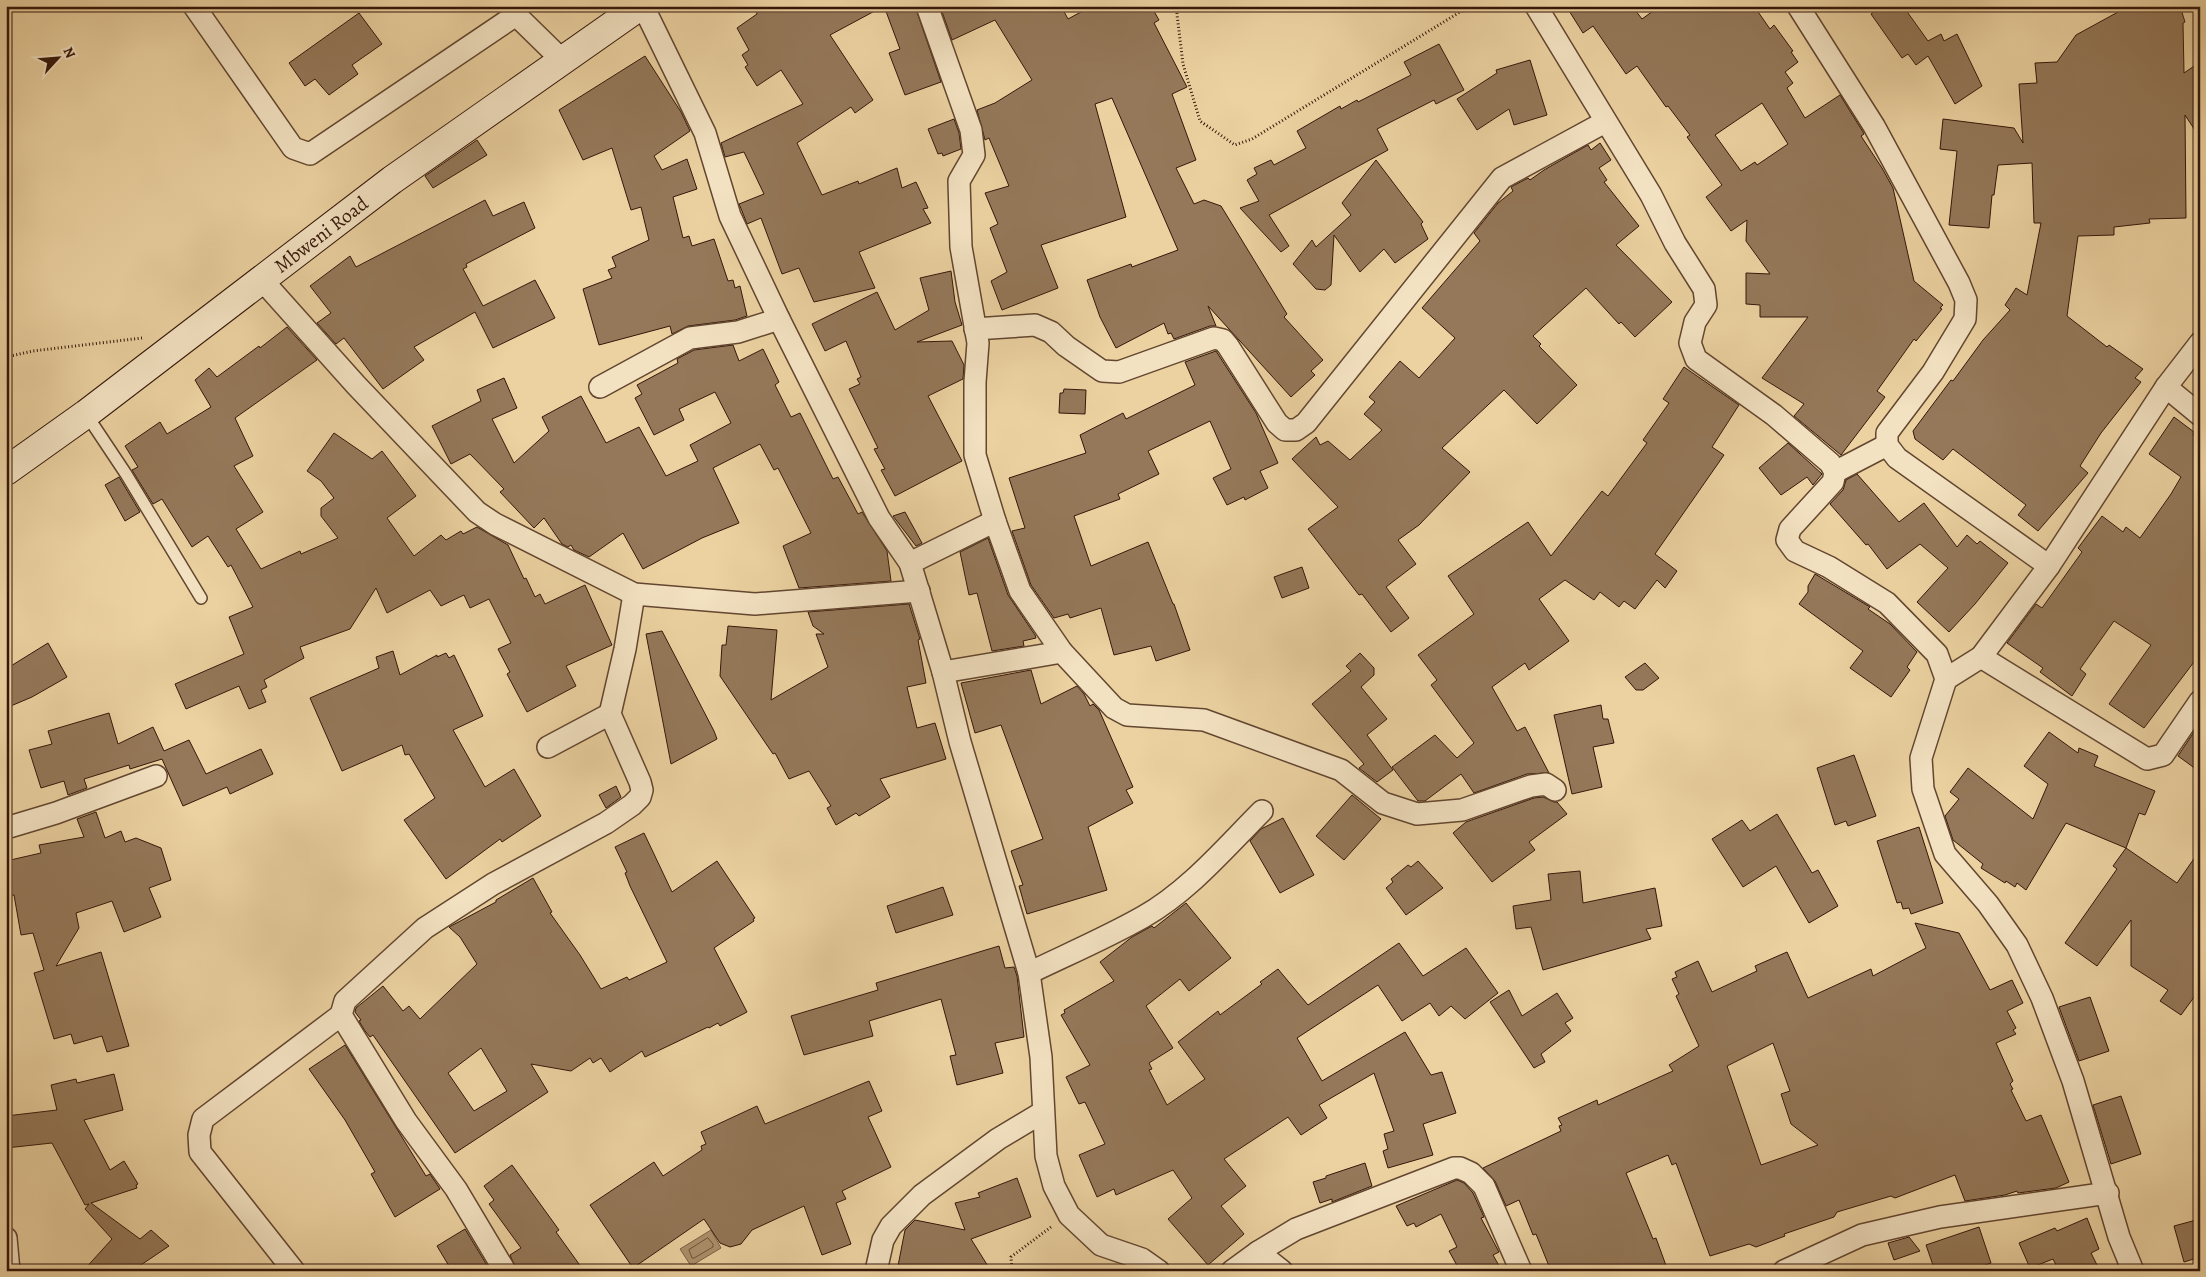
<svg xmlns="http://www.w3.org/2000/svg" width="2206" height="1277" font-family="Alegreya,serif">
<style>
.water{fill:#ad926e;stroke:#7d6146}
.lines{fill:none;stroke-linecap:round;stroke-linejoin:round}
.shore{stroke:#70543c;stroke-width:1}
.building{fill:#947859;stroke:#34170a;fill-rule:evenodd}
.lane-casing{stroke:#624630;stroke-width:14}
.street-casing{stroke:#624630;stroke-width:24}
.secondary-casing{stroke:#34170a;stroke-width:30}
.path{stroke:#34170a;stroke-width:3;stroke-dasharray:1 2.5;stroke-linecap:butt}
.lane{stroke:#f3e2c2;stroke-width:11}
.street{stroke:#f3e2c2;stroke-width:21}
.secondary{stroke:#f3e2c2;stroke-width:28}
.labels{text-anchor:middle;stroke-width:4;stroke-linejoin:round;paint-order:stroke}
.street-label{font-size:20px;fill:#34170a;stroke:#f3e2c2}
</style>
<rect width="100%" height="100%" fill="#ecd2a1"/>
<filter id="stains"><feTurbulence type="fractalNoise" baseFrequency=".004" numOctaves="4"/><feColorMatrix values="0 0 0 0 .2 0 0 0 0 .09 0 0 0 0 .02 0 0 0 .5 -.17"/></filter>
<radialGradient id="worn" r=".72"><stop offset=".6" stop-color="#630" stop-opacity="0"/><stop offset="1" stop-color="#630" stop-opacity=".3"/></radialGradient>
<path class="water" d="M711 1230 721 1248 691 1266 680 1249Z"/>
<g class="lines">
<path class="shore" d="M708 1238 713 1244V1247L694 1258H692L689 1250Z"/>
</g>
<g class="building">
<path d="M755 6H915L941 82 905 95 889 53 900 49 884 6 830 35 873 100 855 113 851 107 797 143 822 195 858 181 859 184 897 168 902 188 916 182 928 208 923 209 931 223 859 252 875 288 814 302 799 268 782 274 761 218 747 224 742 211 739 204 764 194 744 152 725 157 721 143 803 104 781 70 757 86 745 67 748 65 742 55 749 50 737 28 757 14Z"/>
<path d="M940 6H1061L1068 19 1092 6H1151L1159 20 1154 23 1187 87 1172 94 1196 160 1176 168 1194 204 1204 200 1221 206 1287 314 1284 317 1323 360 1311 371 1315 375 1291 397 1208 306 1216 326H1210L1174 339 1171 333 1168 334 1164 323 1116 348 1100 317 1087 280 1131 264 1132 267 1178 250 1112 98 1095 104 1126 217 1041 245 1058 288 1002 310 991 281 1007 272 990 228 998 224 985 193 1009 186 989 138 985 140 977 110 995 103 1032 80 995 20 952 40Z"/>
<path d="M1566 6H1632L1642 19 1660 6H1754L1770 29 1774 25 1793 51 1791 52 1798 62 1785 72 1793 83 1787 88 1805 118 1840 95 1863 132 1864 134 1861 136 1882 168 1893 188 1914 281 1943 305 1940 308 1942 309 1916 341 1914 339 1877 391 1885 397 1841 455 1794 416 1804 404 1762 378 1808 317H1760V305L1746 304V273L1770 274 1746 241 1747 220 1731 231 1706 197 1722 185 1687 137 1690 135 1668 106 1666 107 1637 66 1626 74 1593 26 1583 33ZM1762 103 1788 144 1757 165 1755 162 1741 171 1715 135Z"/>
<path d="M1881 6H1903L1928 41 1941 34 1944 41 1957 34 1982 86 1955 104 1928 56 1916 65 1908 54 1902 58 1871 14Z"/>
<path d="M2129 6H2180L2185 22 2183 23 2184 73 2200 62V138L2185 115 2186 218 2149 219 2150 223 2114 227V235L2078 236 2067 316 2107 347 2109 345 2143 369 2135 378 2141 382 2101 433 2080 466 2088 473 2038 531 2018 515 2026 505 1953 449 1943 460 1915 439 1913 431 1951 380 1953 381 1983 340 2010 310 2005 305 2016 288 2027 295 2041 223H2034L2032 163 1998 165 1994 195H1992L1989 228 1949 225 1957 151 1940 149 1943 119 2014 128 2023 143 2019 84 2037 83 2035 63 2057 62 2076 35Z"/>
<path d="M359 13 382 44 352 65 358 74 329 95 315 79 305 86 289 63Z"/>
<path d="M1439 44 1464 90 1436 104 1434 100 1377 129 1388 150 1269 215 1289 246 1281 252 1240 208 1259 201 1247 180 1257 174 1254 168 1271 160 1274 165 1306 148 1297 131 1340 106 1341 109 1357 100 1358 102 1411 75 1404 62Z"/>
<path d="M645 56 681 112 690 131 654 156 662 170 687 159 697 189 673 197 683 238 689 236 692 246 714 239 728 281 733 280 735 288 740 286 747 316 735 320 688 326 672 334 670 326 599 345 583 289 612 278 608 270 616 267 612 257 649 240 641 207 631 210 612 148 583 160 559 110Z"/>
<path d="M1530 60 1547 115 1514 125 1509 109 1477 130 1457 99 1497 73 1496 70Z"/>
<path d="M954 119 959 133 961 149 943 156 942 153 938 154 928 129Z"/>
<path d="M477 140 487 155 433 188 425 176Z"/>
<path d="M1600 143 1611 160 1599 168 1607 180 1604 182 1639 226 1616 245 1672 302 1635 337 1621 322 1619 324 1586 288 1533 336 1541 344 1539 346 1577 385 1537 424 1504 390 1442 448 1470 472 1419 525 1398 540 1416 564 1386 587 1409 618 1391 632 1362 594 1359 595 1308 529 1338 507 1292 459 1316 437 1320 445 1328 441 1350 460 1382 430 1364 414 1375 402 1369 397 1400 361 1419 378 1455 338 1422 308 1480 241 1474 233 1498 203 1513 191 1511 187 1528 178 1530 180 1544 170 1588 145 1591 150Z"/>
<path d="M1376 160 1423 222 1421 224 1428 239 1395 263 1384 249 1360 272 1334 235 1331 285 1325 290 1316 289 1293 264 1312 240 1316 247 1351 215 1342 203Z"/>
<path d="M485 200 493 216 524 202 535 228 466 264 467 267 463 269 483 306 535 280 555 318 493 348 475 312 414 347 424 360 383 389 344 338 336 344 317 323 331 313 310 286 350 256 356 267Z"/>
<path d="M951 271 955 302 962 325 917 342 952 341 964 365 963 379 928 396 962 461 895 496 881 470 885 469 874 449 878 448 849 389 860 384 857 379 861 377 846 341 825 351 812 324 877 292 895 330 929 310 920 278Z"/>
<path d="M287 327 317 360 235 418 253 456 234 466 263 512 236 529 261 569 300 551 301 554 338 538 321 516V508L334 498 321 481 307 471 334 433 372 459 382 451 416 496 387 518 414 556 441 535 446 540 461 531 463 534 477 527 508 545 524 579 526 578 535 597 540 594 545 604 585 585 612 645 566 666 576 686 527 712 507 674 510 672 498 649 511 643 489 599 470 608 464 595 441 606 430 590 387 613 376 588 350 629 300 647 304 658 264 680 267 687 261 690 266 702 249 709 239 686 186 709 175 684 244 654 229 617 253 607 231 565 228 567 208 536 192 547 162 499 153 504 132 470 138 467 125 446 160 422 167 434 211 407 195 380 209 368 217 377 259 346 260 348Z"/>
<path d="M733 345 739 361 763 349 779 382 775 385 791 417 800 413 833 479 838 477 858 514 862 512 887 551 891 581 799 588 783 546 811 533 778 468 774 470 760 444 713 468 739 523 702 538 643 569 623 533 589 557 574 550 571 545 568 547 562 544 544 518 534 528 500 492 504 489 470 454 451 464 432 426 481 401 477 390 504 378 517 408 492 419 514 463 549 431 542 417 581 396 606 443 639 427 666 476 698 461 690 445 731 423 715 392 679 409 684 420 654 435 635 398 642 394 637 385 678 363 677 359 694 350Z"/>
<path d="M1216 351 1256 413 1278 463 1260 471 1268 488 1245 500 1244 497 1227 505 1213 478 1231 469 1210 421 1148 451 1159 474 1118 494 1120 499 1074 516 1091 566 1148 542 1173 604H1174L1190 650 1156 661 1151 646 1114 655 1101 608 1070 618 1068 614 1054 618 1031 585 1012 531 1025 528 1009 478 1086 453 1080 435 1123 413 1126 419 1195 385 1185 362Z"/>
<path d="M1684 367 1739 405 1712 447 1724 455 1655 554 1677 571 1665 588 1657 580 1635 609 1624 601 1619 607 1600 592 1594 600 1565 580 1539 599 1569 641 1529 670 1525 663 1492 687 1517 731 1525 727 1549 773 1527 774 1474 793 1461 774 1425 801H1418L1392 767 1435 735 1457 758 1474 743 1431 685 1437 680 1418 655 1474 614 1448 576 1528 522 1551 556 1602 491 1608 496 1647 443 1643 440 1669 403 1663 399Z"/>
<path d="M1064 389 1086 390 1085 414 1059 413 1060 393H1063Z"/>
<path d="M2174 417 2194 432 2193 435 2200 439V654L2144 728 2109 704 2151 645 2114 621 2080 669 2086 674 2072 696 2040 672 2043 668 2007 643 2036 604 2042 608 2082 552 2078 548 2102 516 2123 532 2126 527 2140 538 2171 494 2181 477 2149 454Z"/>
<path d="M1788 443 1822 474 1813 485 1807 477 1781 495 1759 468Z"/>
<path d="M1857 474 1899 522 1924 503 1957 547 1967 535 1977 544 1980 541 2008 563 1975 604 1949 632 1917 602 1948 568 1920 544 1887 569 1868 544 1866 545 1830 504 1843 490 1846 480Z"/>
<path d="M119 477 140 512 125 521 105 485Z"/>
<path d="M905 512 922 543 916 546 893 516Z"/>
<path d="M988 538 1008 595 1035 635 1036 638 1023 641 1024 646 992 651 977 593 969 595 960 552Z"/>
<path d="M1302 567 1309 588 1282 598 1274 577Z"/>
<path d="M1815 574 1870 607 1868 609 1890 624 1917 652 1907 667 1910 670 1891 697 1850 668 1863 651 1799 604 1808 592V586Z"/>
<path d="M909 604 920 639 918 640 926 683 907 687 917 728 935 723 946 759 880 779 890 797 859 816 856 813 836 825 827 808 831 806 809 771 789 779 775 753 773 754 720 676 722 645H726L728 626 777 630 771 700 828 667 816 634H824L813 626 808 612Z"/>
<path d="M662 631 714 731 717 739 671 764 646 634Z"/>
<path d="M48 643 67 677 32 697 6 708V669Z"/>
<path d="M393 651 400 675 437 655V657L446 653 449 658 454 655 483 716 453 730 485 787 514 769 541 816 502 842 500 839 446 879 404 820 435 798 409 754 405 755 402 745 342 771 310 698 379 668 376 657Z"/>
<path d="M1360 653 1374 668V675L1361 687 1387 719 1367 735 1393 770 1377 782 1359 768 1364 764 1312 704 1351 671 1346 666Z"/>
<path d="M1645 663 1659 678 1643 690H1636L1625 677Z"/>
<path d="M1031 670 1041 704 1077 686 1084 694 1090 706 1093 704 1099 710 1133 787 1126 790 1133 803 1088 827 1107 890 1027 914 1019 886 1023 885 1011 851 1043 839 1001 725 975 733 961 683Z"/>
<path d="M1601 705 1603 719H1608L1614 743 1593 747 1602 787 1572 794 1554 715Z"/>
<path d="M109 713 118 744 153 727 164 751 189 740 206 774 261 749 273 774 230 794 227 787 183 806 162 759 130 769 129 765 84 779 87 788 68 795 64 781 41 788 29 750 52 744 48 731Z"/>
<path d="M2200 723V772L2178 756Z"/>
<path d="M2049 732 2078 753 2079 748 2098 756 2094 766 2155 791 2145 815 2139 813 2126 848 2066 823 2026 890 2017 883 2015 887 2006 881 2005 883 1981 868 1983 864 1953 840 1945 816 1959 799 1950 792 1968 768 2033 819 2048 784 2024 766Z"/>
<path d="M1854 755 1876 816 1848 826 1846 821 1835 825 1817 768Z"/>
<path d="M616 786 621 797 606 808 599 795Z"/>
<path d="M1352 795 1381 819 1344 860 1316 836Z"/>
<path d="M1543 797 1554 802H1557L1567 814 1529 842 1535 850 1492 882 1453 833 1466 822 1534 798Z"/>
<path d="M96 812 105 838 121 831 125 842 136 838 161 848 171 880 149 888 161 917 124 932 112 901 76 913 79 928 56 966 101 952 129 1046 107 1052 102 1036 74 1044 71 1034 54 1039 34 973 44 970 33 933 21 935 14 895 6 897V861L41 853 39 845 84 837 77 819Z"/>
<path d="M1777 814 1812 873 1818 870 1838 906 1809 923 1776 866 1743 887 1712 839 1742 820 1750 831Z"/>
<path d="M1283 818 1314 875 1280 893 1250 841 1261 829Z"/>
<path d="M1919 827 1943 903 1911 914 1909 908 1903 909 1901 902 1897 903 1877 841Z"/>
<path d="M644 833 672 892 717 861 755 918 753 919 754 921 714 948 747 1012 720 1026 718 1023 709 1028 708 1027 645 1057 642 1051 610 1072 601 1058 593 1063 590 1058 571 1071 531 1064 548 1092 455 1153 373 1035 370 1037 365 1031 359 1021 361 1020 355 1012 356 1008 383 986 403 1011 409 1006 420 1019 477 964 460 937 449 927 496 902V900L533 878 552 912 550 913 580 955 601 989 627 977 629 980 667 962 630 886 625 873 627 872 615 847ZM481 1048 507 1091 474 1111 448 1073Z"/>
<path d="M2126 848 2177 883 2200 850V989L2181 1015 2160 1001 2168 990 2131 966V920L2097 966 2065 943 2117 869 2113 866Z"/>
<path d="M1418 861 1443 888 1406 915 1386 888 1393 882 1391 879 1408 865 1411 867Z"/>
<path d="M1580 871 1583 903 1655 888 1662 926 1646 929 1651 939 1543 970 1531 927 1516 929 1513 906 1551 900 1548 874Z"/>
<path d="M943 887 953 915 896 933 887 906Z"/>
<path d="M1186 903 1231 958 1189 991 1180 979 1146 1006 1173 1048 1149 1063 1152 1069 1149 1070 1167 1105 1205 1079 1178 1042 1218 1011 1220 1015 1262 984 1260 982 1278 969 1308 1005 1399 943 1423 976 1466 948 1498 993 1465 1019 1451 1006 1439 1016 1430 1003 1402 1021 1378 985 1297 1038 1322 1081 1405 1032 1431 1075 1442 1072 1456 1113 1423 1124 1433 1155 1388 1168 1383 1151 1388 1149 1384 1134 1394 1131 1374 1073 1319 1105 1327 1118 1301 1135 1288 1117 1224 1159 1246 1186 1221 1206 1244 1234 1208 1265 1168 1219 1192 1198 1173 1170 1116 1195 1114 1189 1097 1197 1079 1155 1105 1144 1085 1102 1079 1104 1066 1077 1090 1065 1061 1015 1065 1013 1064 1010 1114 981 1100 962 1132 937 1152 926 1154 928Z"/>
<path d="M1915 923 1959 933 1990 990 2012 980 2023 1003 2007 1011 2016 1028 2013 1030 2016 1034 1996 1043 2013 1081 2010 1084 2013 1089 2011 1090 2026 1121 2041 1115 2069 1182 2056 1188 2018 1193 2017 1191 2005 1195 1965 1201 1955 1175 1895 1198 1891 1196 1837 1212 1834 1217 1784 1234 1785 1236 1756 1247 1749 1244 1710 1256 1676 1163 1672 1165 1668 1155 1626 1173 1653 1239 1656 1238 1668 1271H1551L1536 1234 1533 1235 1519 1200 1506 1206 1495 1181 1483 1168 1561 1131 1559 1126 1562 1125 1558 1118 1597 1100 1598 1105 1673 1071 1669 1065 1699 1046 1676 996 1679 994 1672 979 1677 977 1675 972 1698 961 1712 992 1757 971 1755 966 1787 952 1808 998 1871 969 1873 976 1926 948ZM1773 1043 1790 1091 1781 1094 1791 1124 1818 1145 1761 1165 1727 1066Z"/>
<path d="M999 946 1005 968 1014 967 1017 976 1024 1037 995 1043 1003 1073 957 1085 950 1056 956 1055 941 999 869 1021 873 1036 804 1055 791 1016 878 990 876 983Z"/>
<path d="M1509 990 1522 1016 1557 993 1573 1018 1565 1023 1571 1031 1541 1054 1545 1062 1534 1068 1490 1002Z"/>
<path d="M2090 997 2109 1051 2079 1061 2059 1007Z"/>
<path d="M345 1045 426 1176 430 1174 440 1189 395 1217 371 1174 375 1172 345 1120 309 1069Z"/>
<path d="M114 1074 123 1110 84 1120 110 1170 124 1161 138 1184 136 1185 137 1188 91 1203 140 1239 151 1230 169 1246 132 1271H83L112 1239 85 1209 89 1204 85 1205 52 1143 6 1148V1116L57 1110 51 1085 76 1079 77 1083Z"/>
<path d="M869 1081 882 1111 868 1117 891 1167 842 1191 846 1199 836 1203 851 1244 822 1255 804 1206 752 1230 741 1244 730 1247 720 1243 704 1219 633 1268 590 1205 654 1162 663 1176 702 1150 701 1146 706 1144 701 1132 757 1106 765 1124Z"/>
<path d="M2121 1096 2141 1154 2111 1164 2093 1105Z"/>
<path d="M1365 1163 1372 1186 1332 1202V1199L1320 1203 1313 1182 1326 1178V1176Z"/>
<path d="M512 1165 559 1230 556 1232 584 1271H517L510 1255 521 1248 489 1204 494 1200 484 1186Z"/>
<path d="M1017 1178 1031 1217 971 1239 991 1271H897L905 1230 915 1220 965 1230 955 1203 980 1197 978 1193Z"/>
<path d="M1457 1180 1464 1183 1473 1193 1484 1217 1481 1218 1499 1252 1493 1255 1502 1271H1460L1449 1251 1457 1247 1441 1214 1416 1227 1414 1223 1407 1226 1396 1206Z"/>
<path d="M2087 1218 2099 1249 2091 1253 2100 1271H2059L2053 1259 2030 1268 2019 1243 2055 1228 2057 1231Z"/>
<path d="M2200 1219V1257L2184 1262 2174 1226Z"/>
<path d="M1979 1227 1991 1263 1968 1271H1935L1926 1245Z"/>
<path d="M465 1229 485 1262 490 1271H452L437 1246Z"/>
<path d="M1909 1237 1920 1251 1894 1260 1888 1243Z"/>
</g>
<g class="lines">
<defs>
<path id="lane" d="M86 414 126 474 201 598"/>
<g id="street">
<path d="M194 6 293 148 310 154 516 15 562 60"/>
<path d="M643 6 705 133 730 216 779 319 879 518 910 563 943 672 960 742 1029 973 1041 1057 1046 1156 1054 1186 1069 1215 1101 1245 1142 1259 1159 1271"/>
<path d="M927 6 971 130 974 155 959 181 961 247 978 343 975 382V455L995 521 1020 591 1062 652 1114 708 1127 715 1204 720 1341 770 1383 803 1417 814 1462 810 1531 786 1546 784 1555 790"/>
<path d="M1536 6 1651 195 1675 243 1704 289 1706 305 1695 322 1690 343 1696 359 1774 415 1830 463 1835 472 1833 482 1790 529 1787 540 1795 551 1829 567 1887 603 1937 654 1946 679 1921 758 1923 789 1945 854 1988 904 2017 945 2042 998 2073 1081 2119 1237 2133 1271"/>
<path d="M1798 6 1874 126 1959 283 1966 300 1965 319 1933 372 1887 433V445L1897 458 2049 566"/>
<path d="M262 280 356 385 477 512 495 524 634 594 755 604 919 591"/>
<path d="M975 329 1035 325 1051 332 1066 346 1102 371 1119 372 1214 338 1223 340 1228 346 1277 423 1285 430H1296L1306 423 1502 178 1605 122"/>
<path d="M600 387 690 338 738 332 779 319"/>
<path d="M2166 387 2200 415"/>
<path d="M1835 472 1887 445"/>
<path d="M910 563 995 521"/>
<path d="M1981 657 2147 759 2163 755 2200 701"/>
<path d="M943 672 1062 652"/>
<path d="M1946 679 1981 657 2049 566 2166 387 2200 343"/>
<path d="M548 747 610 714"/>
<path d="M6 828 56 813 156 776"/>
<path d="M1029 973C1066 955 1106 938 1143 917 1189 891 1225 848 1262 811"/>
<path d="M6 1238 9 1271"/>
<path d="M1258 1252 1296 1229 1454 1168H1460L1471 1173 1484 1186 1521 1271"/>
<path d="M294 1271 200 1152 199 1135 203 1119 341 1015"/>
<path d="M505 1271 456 1189 406 1121 341 1015 345 1001 425 928 493 884 606 823 632 805 640 797 642 790 640 782 610 714 625 649 634 594"/>
<path d="M876 1271 883 1240 891 1226 922 1195 998 1139 1043 1112"/>
<path d="M1232 1271 1258 1252 1282 1271"/>
<path d="M1784 1271 1862 1235 1940 1217 2108 1193"/>
</g>
<g id="secondary">
<path id="s1" d="M6 471 86 414 392 180 640 6"/>
</g>
</defs>
<use href="#lane" class="lane-casing"/>
<use href="#street" class="street-casing"/>
<use href="#secondary" class="secondary-casing"/>
<g class="path">
<path d="M1176 6 1183 64 1200 121 1235 145 1252 139 1460 12 1473 6"/>
<path d="M6 357 33 351 142 338"/>
<path d="M1012 1271 1011 1257 1051 1227"/>
</g>
<use href="#lane" class="lane"/>
<use href="#street" class="street"/>
<use href="#secondary" class="secondary"/>
</g>
<g class="labels">
<g class="street-label">
<text dy="7" stroke="none"><textPath href="#s1" startOffset="394">Mbweni Road</textPath></text>
</g>
</g>
<rect width="2206" height="1277" fill="none" stroke="#ecd2a1" stroke-width="25"/>
<rect x="8" y="8" width="2191" height="1262" fill="none" stroke="#34170a" stroke-width="2.5"/>
<rect x="12" y="12" width="2181" height="1252" fill="none" stroke="#34170a"/>
<g transform="translate(58 58) rotate(64)" stroke="#f3e2c2" stroke-width="4" paint-order="stroke">
<path d="M0-4L9 19L0 12L-9 19Z" fill="#34170a"/>
<text y="-8" font-size="14" font-weight="bold" text-anchor="middle" fill="#34170a">N</text>
</g>
<rect width="100%" height="100%" filter="url(#stains)"/>
<rect width="100%" height="100%" fill="url(#worn)"/>
</svg>
